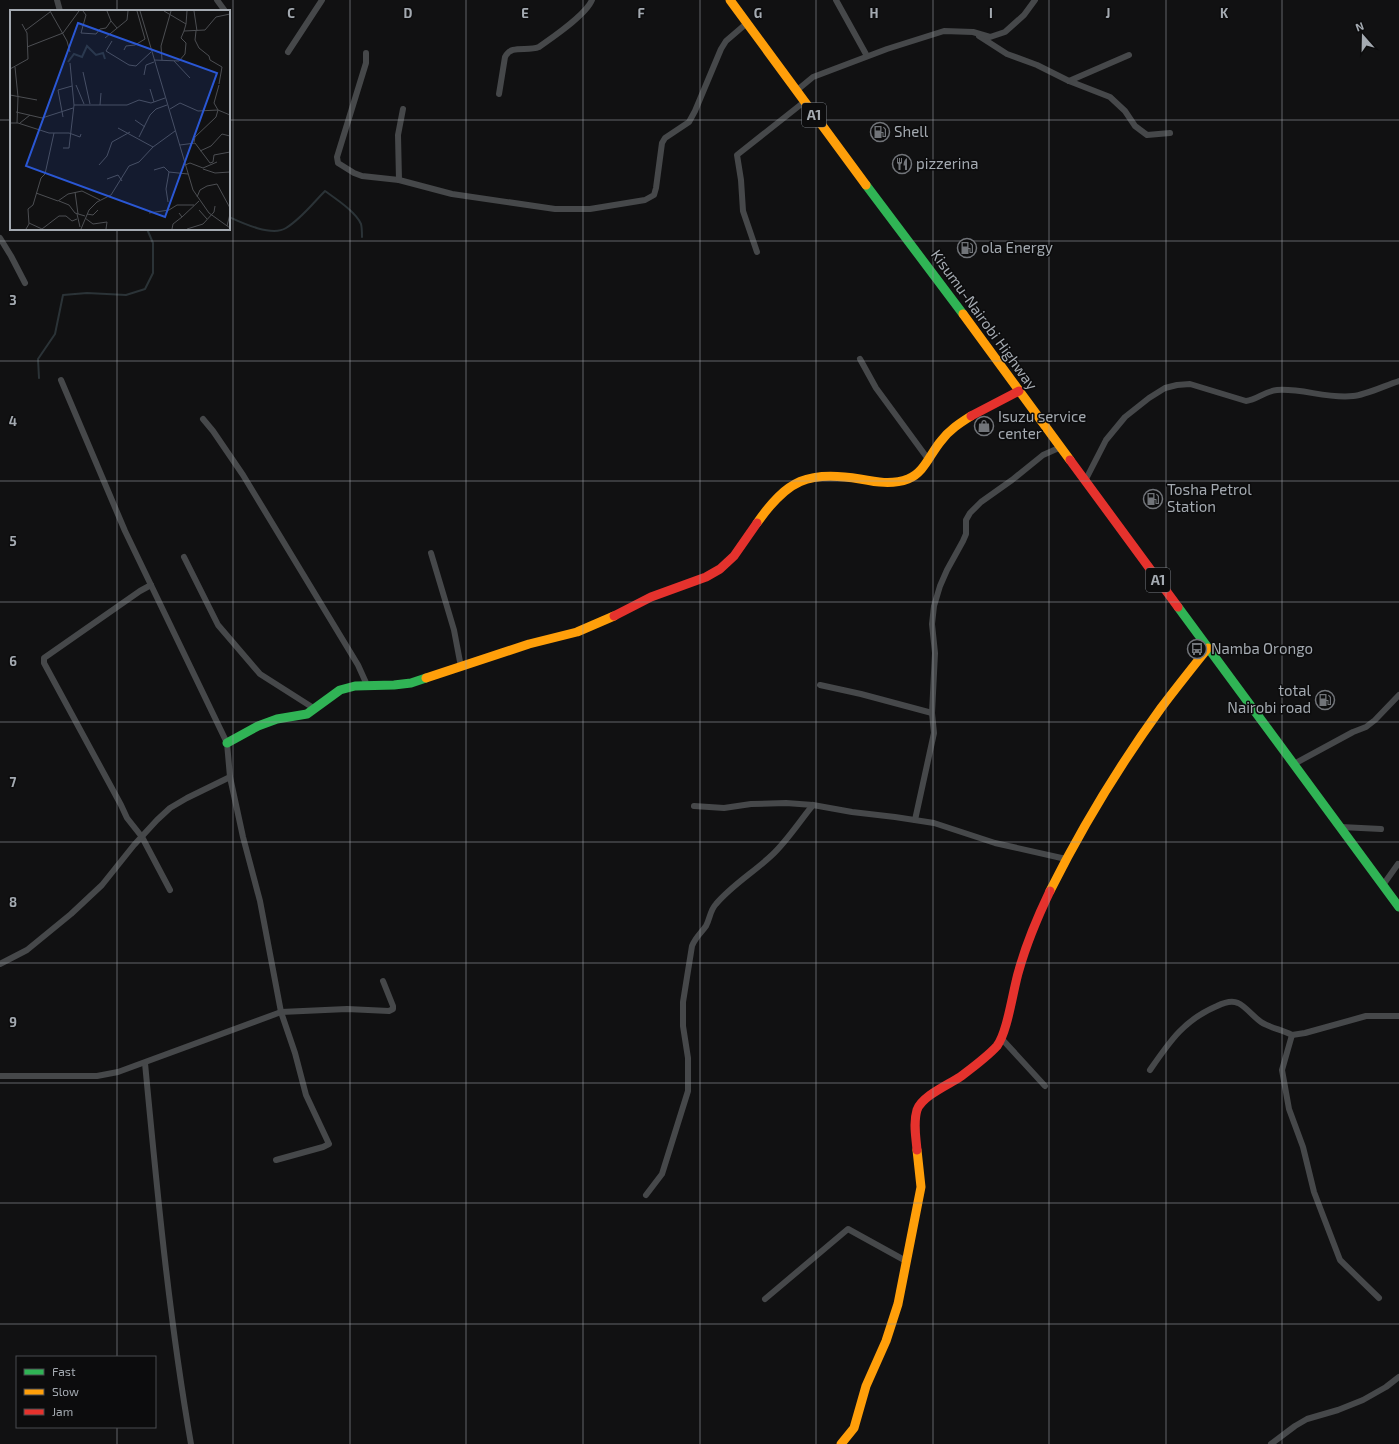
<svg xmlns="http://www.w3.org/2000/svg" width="1399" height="1444" font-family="'Exo 2',sans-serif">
<rect width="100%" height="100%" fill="#111112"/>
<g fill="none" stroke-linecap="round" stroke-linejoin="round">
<g stroke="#2b3337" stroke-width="2">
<path d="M229 217C242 223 272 237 286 228 301 219 313 203 325 191 336 199 356 212 361 224 362 228 362 233 362 237"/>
<path d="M39 378 38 359 55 334 63 295 87 293 126 295 145 289 153 273V243L147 229"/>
</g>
<g stroke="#46484a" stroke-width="6">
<path d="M57 0 60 11"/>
<path d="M217 0 225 11"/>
<path d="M836 0 867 56"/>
<path d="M979 36 1007 54 1037 65 1069 81 1110 97 1125 111 1135 126 1147 135 1170 133"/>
<path d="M288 52 322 0"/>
<path d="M366 53V63L337 157 338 163 354 173 362 176 399 180 452 194 555 209H590L645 200 654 195 656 188 662 143 665 138 689 122 695 111 721 49 726 41 747 23"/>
<path d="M1069 81 1129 55"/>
<path d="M796 91 813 77 887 49 944 31 973 32 990 37 1005 32 1024 15 1035 0"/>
<path d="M499 94 505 57C511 44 527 52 539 47 553 37 586 15 592 0"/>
<path d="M399 180 398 135 403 109"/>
<path d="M0 238 11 256 25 283"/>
<path d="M757 252 743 211 741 180 737 155 804 102"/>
<path d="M860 359 876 388 928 459"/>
<path d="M61 380 125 531 227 743 230 777 243 837 260 901 281 1012 295 1053 306 1095 329 1144 323 1147 276 1160"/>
<path d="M203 419 213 431 243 475 358 665 367 685"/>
<path d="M1085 481 1106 440 1125 417 1149 398 1165 388 1177 385 1190 384 1246 401C1257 400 1265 391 1277 390 1302 388 1327 399 1353 396 1366 395 1386 385 1399 381"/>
<path d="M431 553 454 630 461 667"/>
<path d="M184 557 218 625 260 674 315 709"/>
<path d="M151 585 140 591 44 658V663L121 805 127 818 142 837 170 890"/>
<path d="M820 685 861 694 932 713"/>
<path d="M1294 764 1353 732 1366 727 1375 720 1399 695"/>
<path d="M694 806 724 808 751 804 786 803 813 805 852 812 895 817 934 823 995 843 1066 859"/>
<path d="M915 820 934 733 932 713 935 653 932 624 934 606 940 586 947 570 963 541 966 534V520L970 513 981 502 1012 480 1043 455 1061 447"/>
<path d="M1341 827 1381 829"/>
<path d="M1383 885 1398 864"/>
<path d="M0 964 27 950 71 914 102 885 134 845 157 820 170 808 187 798 230 777"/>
<path d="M1292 1035 1282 1070 1289 1109 1303 1147 1314 1192 1340 1260 1379 1298"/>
<path d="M1001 1038 1045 1086"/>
<path d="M145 1063C157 1190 169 1318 191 1444"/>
<path d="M1150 1070C1170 1041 1184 1020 1217 1006 1223 1003 1232 1000 1238 1003 1244 1005 1255 1018 1261 1022 1270 1028 1283 1030 1292 1035L1305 1033 1366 1016H1399"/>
<path d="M0 1076H97L118 1072 281 1012 347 1009 389 1011 393 1009V1006L383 981"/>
<path d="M646 1195 662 1174 688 1091V1058L683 1026V1002L692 946C695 938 701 933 706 926 710 919 710 910 716 904 732 885 754 872 772 855 787 841 799 822 813 805"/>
<path d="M765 1299 848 1229 906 1261"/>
<path d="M1271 1444 1295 1426 1307 1419 1338 1410 1363 1400 1386 1387 1399 1377"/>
</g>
<g stroke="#30b455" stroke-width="9">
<path d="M866 185 963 314"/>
<path d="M1178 607 1399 907"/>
<path d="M227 743 258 726 277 719 307 714 340 690 355 686 394 685 411 683 426 678"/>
</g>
<g stroke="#ff9f0a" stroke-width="9">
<path d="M730 0 866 185"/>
<path d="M963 314 1070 460"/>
<path d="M757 523C787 480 808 470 860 479 876 482 892 485 908 479 924 473 930 454 941 441 949 430 960 423 971 416"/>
<path d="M426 678 529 644 577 632 614 616"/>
<path d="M1050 891C1082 827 1119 766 1161 708 1176 688 1192 668 1208 648"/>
<path d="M841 1444 854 1428 866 1386 886 1341 898 1304 921 1187 917 1150"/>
</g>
<g stroke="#e5322d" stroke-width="9">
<path d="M971 416 1019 391"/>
<path d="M1070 460 1178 607"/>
<path d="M614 616 651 597 706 577 720 569 734 556 757 523"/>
<path d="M917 1150C916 1137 913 1123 917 1110 922 1096 948 1085 960 1077 972 1068 987 1057 997 1046 1008 1031 1013 989 1019 970 1026 945 1039 914 1050 891"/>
</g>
</g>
<path fill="none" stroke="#a4aab1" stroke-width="1" stroke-opacity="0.55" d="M117 0V11M233 0V1444M350 0V1444M466 0V1444M583 0V1444M700 0V1444M816 0V1444M933 0V1444M1049 0V1444M1166 0V1444M1282 0V1444M0 120H11M229 120H1399M117 229V1357M0 241H1399M0 361H1399M0 481H1399M0 602H1399M0 722H1399M0 842H1399M0 963H1399M0 1083H1399M0 1203H1399M0 1324H1399M117 1427V1444"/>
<defs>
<g id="fuel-ring" transform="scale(1)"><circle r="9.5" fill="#0c0c0d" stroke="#717479" stroke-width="1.5"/><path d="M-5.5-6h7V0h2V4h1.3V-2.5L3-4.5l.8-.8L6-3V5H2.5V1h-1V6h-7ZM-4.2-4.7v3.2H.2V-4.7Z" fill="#717479"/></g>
<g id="restaurant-ring" transform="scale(1)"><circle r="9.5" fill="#0c0c0d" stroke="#717479" stroke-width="1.5"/><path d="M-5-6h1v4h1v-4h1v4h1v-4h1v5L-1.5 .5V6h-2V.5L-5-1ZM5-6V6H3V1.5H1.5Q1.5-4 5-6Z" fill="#717479"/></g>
<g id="shop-ring" transform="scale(1)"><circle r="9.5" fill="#0c0c0d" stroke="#717479" stroke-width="1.5"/><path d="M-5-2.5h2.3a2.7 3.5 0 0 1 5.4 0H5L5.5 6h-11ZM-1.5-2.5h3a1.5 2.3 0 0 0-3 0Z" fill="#717479"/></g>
<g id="bus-ring" transform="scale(1)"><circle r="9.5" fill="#0c0c0d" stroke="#717479" stroke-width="1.5"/><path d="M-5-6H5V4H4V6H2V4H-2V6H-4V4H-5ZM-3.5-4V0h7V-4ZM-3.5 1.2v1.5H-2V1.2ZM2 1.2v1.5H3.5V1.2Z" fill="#717479"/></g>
</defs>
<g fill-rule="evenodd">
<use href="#fuel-ring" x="880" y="132"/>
<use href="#restaurant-ring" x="902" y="164"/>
<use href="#fuel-ring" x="967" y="248"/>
<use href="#shop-ring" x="984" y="426"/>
<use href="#fuel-ring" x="1153" y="499"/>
<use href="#bus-ring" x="1197" y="649"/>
<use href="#fuel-ring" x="1325" y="700"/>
</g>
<g text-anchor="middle" stroke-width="3" stroke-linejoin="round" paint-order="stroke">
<g fill="#0c0c0d" stroke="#767b80" stroke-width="1">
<rect x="802" y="103" width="24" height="24" rx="3"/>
<rect x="1146" y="568" width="24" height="24" rx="3"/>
</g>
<g font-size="14" font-weight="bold" fill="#a4aab1">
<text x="814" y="120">A1</text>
<text x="1158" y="585">A1</text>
</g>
<g font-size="15" fill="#a4aab1" stroke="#0c0c0d" text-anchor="start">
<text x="894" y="137">Shell</text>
<text x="916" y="169">pizzerina</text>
<text x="981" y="253">ola Energy</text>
<text x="998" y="422">Isuzu service<tspan x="998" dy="17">center</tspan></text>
<text x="1167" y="495">Tosha Petrol<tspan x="1167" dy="17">Station</tspan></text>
<text x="1211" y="654">Namba Orongo</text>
<text x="1311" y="696" text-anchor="end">total<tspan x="1311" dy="17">Nairobi road</tspan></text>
</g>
<g font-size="15" fill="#a4aab1" stroke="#0c0c0d">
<text transform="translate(984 320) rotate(54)" y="5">Kisumu-Nairobi Highway</text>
</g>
</g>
<g transform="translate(10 10)">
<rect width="220" height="220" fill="#111112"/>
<path fill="none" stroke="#2b3337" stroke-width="2" d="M58 52 64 44 72 47 77 36 86 45 93 43 95 49"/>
<path fill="none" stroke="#4c4e52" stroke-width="1" d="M40 1 57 31 60 42M73 1 76 5 71 23 86 24 90 19 96 18 101 11M97 1 101 11 107 18M127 1 135 29M130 1 183 180 199 203 220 218M154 1 176 14 174 21M184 1 187 21M176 14 177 1M16 20 40 2M186 21 185 30 189 38 199 46 200 50 212 57 209 74M95 28 117 10 118 1M102 31 96 41 119 55 126 56 141 42M17 37 53 23 69 1M114 40 116 36 125 35 135 29M144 50 169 51 175 44 176 33 171 28 174 21 195 20 206 7 220 4M152 50 151 36 161 1M164 51 180 68M5 57 8 87 7 113M0 59 18 49 17 23 12 14M73 62 80 94M134 65 136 55 144 52M66 75 74 94M140 79 144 92M0 85 27 90M64 95H117L129 90 141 93 155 88M90 95 91 83M160 99 170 93 188 101 208 100 220 105M208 100 204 93 209 75M6 102 32 108 63 98M53 107 48 80 62 76M125 110 135 117M0 113H8L39 123H59L70 127 71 124M10 113 20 105M108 118 143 137M129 127 140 105 146 99 157 95M184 132 185 127 206 107 208 100M170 135 185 133 200 153 203 152 204 145 220 142M53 138H59L64 95 60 53M190 141 201 136 212 124 220 126M89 155 97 146 102 132 120 122M175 155 180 153 193 158 207 152M193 159 205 163 220 162M144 160 154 157 159 162 178 164M97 169 108 165 112 171M65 182 68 204M26 183 48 191 58 184 72 181 90 190M187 187 190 180 197 176 207 174 220 198M49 191 59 195 65 203 75 206M158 192 156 179 159 162M189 200 197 209M139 203 159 200 167 195H184M169 203 172 207 189 191M67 204 70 217M77 204 83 205 88 200M75 208 83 214 97 212 96 219M19 213 32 219M217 216 220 204M16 219 19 214 18 199 23 195 31 168 35 164 44 123M32 219 49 206H56L62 211 67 209M71 219 79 200 87 192 101 185 119 156 129 152 143 137 165 121M162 219 163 214 172 207M177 219 193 214 204 202 205 196"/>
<path fill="#2a57d4" fill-opacity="0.15" stroke="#2a57d4" stroke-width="2" d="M68 13 207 63 155 207 16 156Z"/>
<rect width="220" height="220" fill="none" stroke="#a4aab1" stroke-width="2"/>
</g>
<g font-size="13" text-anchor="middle" font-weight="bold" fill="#a4aab1" stroke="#0c0c0d" stroke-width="3" stroke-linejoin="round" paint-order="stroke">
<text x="291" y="18">C</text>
<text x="408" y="18">D</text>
<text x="525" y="18">E</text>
<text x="641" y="18">F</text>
<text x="758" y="18">G</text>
<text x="874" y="18">H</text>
<text x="991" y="18">I</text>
<text x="1108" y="18">J</text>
<text x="1224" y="18">K</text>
<text x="13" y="305">3</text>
<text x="13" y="426">4</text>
<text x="13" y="546">5</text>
<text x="13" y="666">6</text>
<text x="13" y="787">7</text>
<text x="13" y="907">8</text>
<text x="13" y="1027">9</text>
</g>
<rect x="16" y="1356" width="140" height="72" fill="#0c0c0d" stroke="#494b4f"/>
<rect x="24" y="1369" width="20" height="6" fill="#30b455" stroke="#494b4f"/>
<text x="52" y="1376" font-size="12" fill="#a4aab1">Fast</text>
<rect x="24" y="1389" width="20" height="6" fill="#ff9f0a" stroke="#494b4f"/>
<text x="52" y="1396" font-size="12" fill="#a4aab1">Slow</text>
<rect x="24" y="1409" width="20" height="6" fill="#e5322d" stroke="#494b4f"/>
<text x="52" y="1416" font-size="12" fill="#a4aab1">Jam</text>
<g transform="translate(1363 36) rotate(340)" stroke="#0c0c0d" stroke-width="3" paint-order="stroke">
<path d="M0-3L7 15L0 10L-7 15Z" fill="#a4aab1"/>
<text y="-6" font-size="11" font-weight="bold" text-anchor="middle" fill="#a4aab1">N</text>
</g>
</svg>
